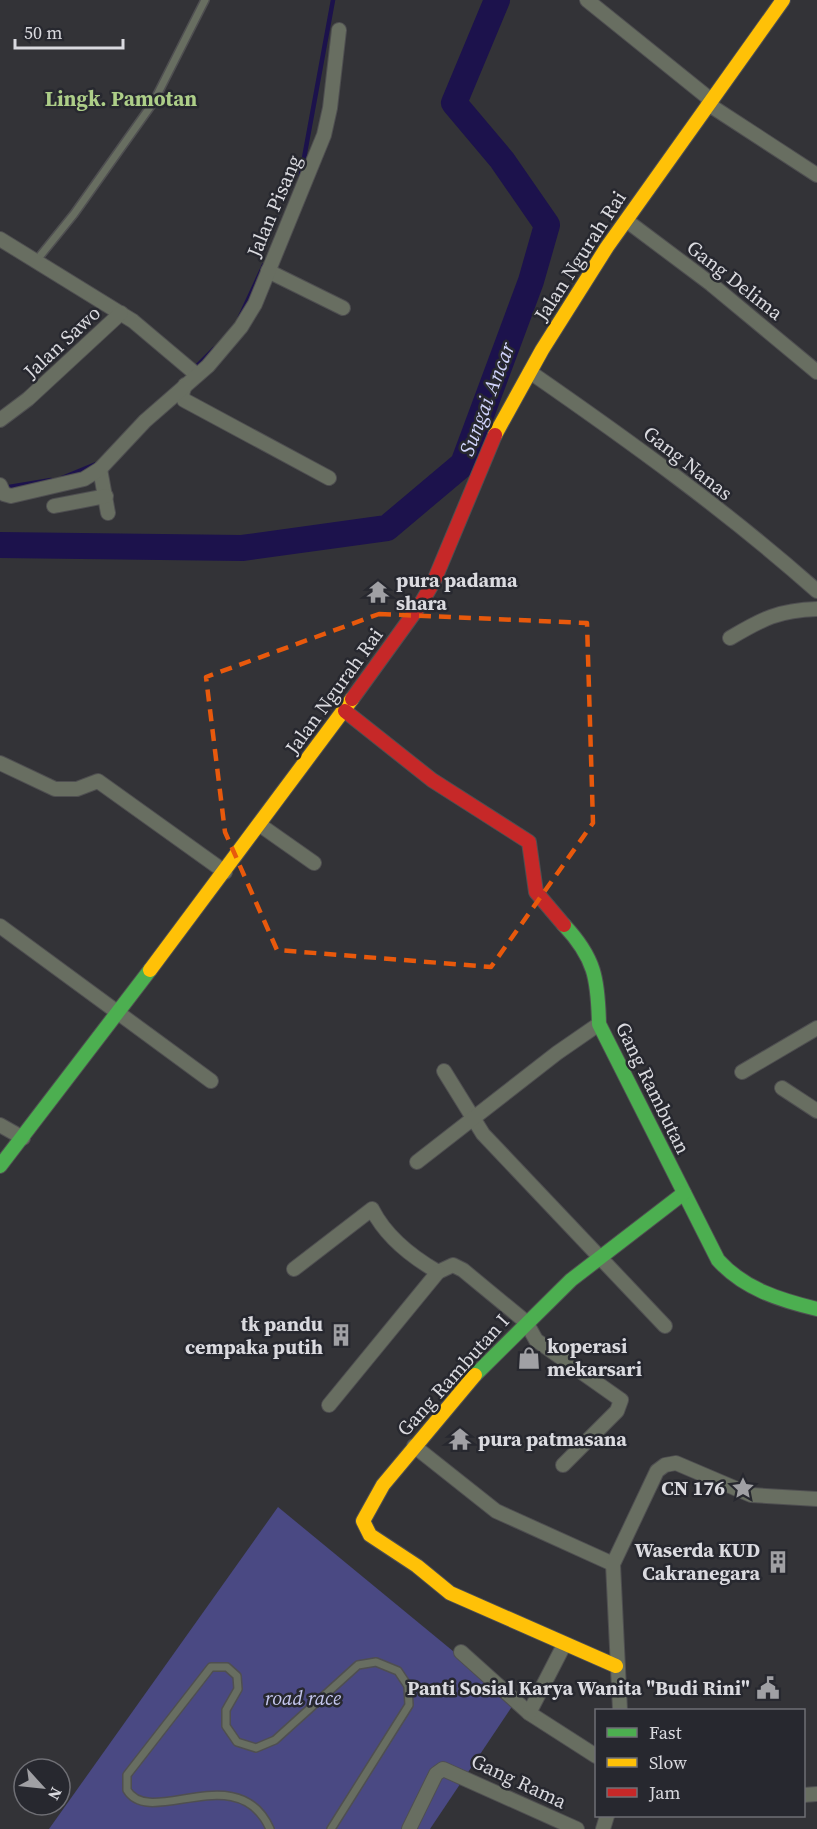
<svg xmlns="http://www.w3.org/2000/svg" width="817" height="1829" font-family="'Source Serif 4',serif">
<rect width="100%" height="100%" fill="#333337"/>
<path fill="#4a4983" d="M278 1507 515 1702 430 1829H49Z"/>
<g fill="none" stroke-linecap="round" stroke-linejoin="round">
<g stroke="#1c124c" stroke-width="4.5">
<path d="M300 180 333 0"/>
<path d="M240 317 264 265"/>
<path d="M194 369 214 349"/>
<path d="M62 478 96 464"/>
<path d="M3 488 51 480"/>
</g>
<path stroke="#1c124c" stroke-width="26" d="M0 545 242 548 387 528 463 464 531 281 547 225 502 160 454 103 497 0"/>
<g stroke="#4f4f51" stroke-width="10">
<g id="lane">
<path d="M36 261 74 214 153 103 205 0"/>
<path d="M270 1829C238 1757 150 1829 127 1790V1775L211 1667H227L237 1676 238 1689 226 1710V1726L237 1742 256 1748 275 1740 358 1665 376 1662 398 1671 408 1686 409 1705 331 1829"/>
</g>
</g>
<g stroke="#4f4f51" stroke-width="16">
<g id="street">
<path d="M587 0 711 100"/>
<path d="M708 104 817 175"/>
<path d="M627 221 711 284 817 372"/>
<path d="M0 239 133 321 197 375"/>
<path d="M268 271 343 308"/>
<path d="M530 372C628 440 727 511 817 591"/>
<path d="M185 385 182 394 184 400 329 478"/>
<path d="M0 420 28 399 121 313"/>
<path d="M100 469 108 513"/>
<path d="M0 485 4 494 11 496 84 479 100 469 145 421 208 366 241 327 255 304 324 135 330 108 339 30"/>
<path d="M54 506 106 496"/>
<path d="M730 638C762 619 779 610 817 609"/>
<path d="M0 763 55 789H77L98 781 225 872"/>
<path d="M260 825 314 863"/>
<path d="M0 926 211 1081"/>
<path d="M444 1071 483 1134 665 1326"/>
<path d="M742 1072 817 1028"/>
<path d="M782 1088 817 1111"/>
<path d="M0 1125 23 1138"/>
<path d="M417 1162 557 1053 599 1024"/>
<path d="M294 1269 372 1209C386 1237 412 1257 438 1272L453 1265 463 1270 526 1322 536 1340 621 1400 617 1411 563 1465"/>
<path d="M329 1405 438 1272"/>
<path d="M414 1446 496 1511 613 1564"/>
<path d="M461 1652 529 1713 596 1756"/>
<path d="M620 1710 613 1564 657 1471 665 1465 676 1463 751 1495 817 1499"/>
<path d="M529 1713 564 1645"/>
<path d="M804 1795 817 1794"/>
<path d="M409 1829 436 1774 443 1769 577 1829"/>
<path d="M603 1829 607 1816"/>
</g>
</g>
<g stroke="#4f4f51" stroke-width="16">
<g id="fast">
<path d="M564 925C595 958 598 979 599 1024L718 1260C744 1289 780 1300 817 1309"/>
<path d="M0 1166 150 970"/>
<path d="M475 1375 571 1280 684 1193"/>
</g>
</g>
<g stroke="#4f4f51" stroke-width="16">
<g id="slow">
<path d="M495 435 542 350 607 247 783 0"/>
<path d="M150 970 352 699"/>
<path d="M475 1375 383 1485 363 1521 370 1535 417 1566 450 1593 616 1666"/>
</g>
</g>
<g stroke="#4f4f51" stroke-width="16">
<g id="jam">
<path d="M352 699 420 605 434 581 495 435"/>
<path d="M345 711 432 780 529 842 536 892 564 925"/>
</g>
</g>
<use href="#lane" stroke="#686e61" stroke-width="7"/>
<use href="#street" stroke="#686e61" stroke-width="14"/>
<use href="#fast" stroke="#4caf50" stroke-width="14"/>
<use href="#slow" stroke="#ffc107" stroke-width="14"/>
<use href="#jam" stroke="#c62828" stroke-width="14"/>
</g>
<path fill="none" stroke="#e8590c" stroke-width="4.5" stroke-dasharray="12 8" stroke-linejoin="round" d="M379 614 587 623 593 823 491 967 277 950 225 832 206 677Z"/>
<defs>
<g id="temple-bare" transform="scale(1.8)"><path d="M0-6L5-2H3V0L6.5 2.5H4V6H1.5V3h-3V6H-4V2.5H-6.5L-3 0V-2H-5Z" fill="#a0a0a4" stroke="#27282f" stroke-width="2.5" paint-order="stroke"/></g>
<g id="building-bare" transform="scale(1.8)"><path d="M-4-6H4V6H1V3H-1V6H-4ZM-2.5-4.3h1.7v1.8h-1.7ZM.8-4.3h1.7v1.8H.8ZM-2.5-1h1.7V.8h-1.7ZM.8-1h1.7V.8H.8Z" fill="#a0a0a4" stroke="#27282f" stroke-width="2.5" paint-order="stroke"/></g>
<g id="shop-bare" transform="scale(1.8)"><path d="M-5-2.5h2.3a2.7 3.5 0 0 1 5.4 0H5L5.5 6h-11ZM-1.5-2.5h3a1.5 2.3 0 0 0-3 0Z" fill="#a0a0a4" stroke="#27282f" stroke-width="2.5" paint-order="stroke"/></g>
<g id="sight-bare" transform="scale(1.8)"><path d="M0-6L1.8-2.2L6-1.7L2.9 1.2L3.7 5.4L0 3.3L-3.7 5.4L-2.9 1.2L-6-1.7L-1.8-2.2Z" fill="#a0a0a4" stroke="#27282f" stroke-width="2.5" paint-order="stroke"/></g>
<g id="civic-bare" transform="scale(1.8)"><path d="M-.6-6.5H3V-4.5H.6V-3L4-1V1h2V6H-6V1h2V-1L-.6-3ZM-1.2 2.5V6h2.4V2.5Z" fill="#a0a0a4" stroke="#27282f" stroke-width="2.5" paint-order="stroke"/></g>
</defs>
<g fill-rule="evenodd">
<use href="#temple-bare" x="378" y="592"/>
<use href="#building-bare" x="341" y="1335"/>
<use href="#shop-bare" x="529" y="1358"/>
<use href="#temple-bare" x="460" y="1439"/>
<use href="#sight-bare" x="743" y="1488"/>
<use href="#building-bare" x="778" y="1562"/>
<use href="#civic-bare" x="768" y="1688"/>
</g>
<g text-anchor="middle" stroke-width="5" stroke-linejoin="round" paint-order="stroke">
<g font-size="20" fill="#dadadf" stroke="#27282f">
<text transform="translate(274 206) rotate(-67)" y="7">Jalan Pisang</text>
<text transform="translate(580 256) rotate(-57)" y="7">Jalan Ngurah Rai</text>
<text transform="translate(735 280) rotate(38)" y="7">Gang Delima</text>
<text transform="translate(62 342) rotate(-43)" y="7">Jalan Sawo</text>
<text transform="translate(688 463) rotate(38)" y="7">Gang Nanas</text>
<text transform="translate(334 691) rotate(-54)" y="7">Jalan Ngurah Rai</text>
<text transform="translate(653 1088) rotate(64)" y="7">Gang Rambutan</text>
<text transform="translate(453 1375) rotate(-48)" y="7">Gang Rambutan I</text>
<text transform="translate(519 1781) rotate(25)" y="7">Gang Rama</text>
</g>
<g font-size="20" font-weight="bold" fill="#dadadf" stroke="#27282f" text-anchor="end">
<text x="396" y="587" text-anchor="start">pura padama<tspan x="396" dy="23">shara</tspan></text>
<text x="323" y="1331">tk pandu<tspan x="323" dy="23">cempaka putih</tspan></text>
<text x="547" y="1353" text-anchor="start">koperasi<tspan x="547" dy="23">mekarsari</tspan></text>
<text x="478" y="1446" text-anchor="start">pura patmasana</text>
<text x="725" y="1495">CN 176</text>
<text x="760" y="1557">Waserda KUD<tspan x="760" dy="23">Cakranegara</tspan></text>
<text x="750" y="1695">Panti Sosial Karya Wanita "Budi Rini"</text>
</g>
<g font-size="20" font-style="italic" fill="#c5c7ef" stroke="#27282f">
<text x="303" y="1705">road race</text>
</g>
<g font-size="21" font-weight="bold" fill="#adce88" stroke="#27282f">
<text x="121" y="106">Lingk. Pamotan</text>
</g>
<g font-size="21" font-style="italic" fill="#cfd2fa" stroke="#27282f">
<text transform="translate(487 399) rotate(-69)" y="7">Sungai Ancar</text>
</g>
</g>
<rect x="595" y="1709" width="210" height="108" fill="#27282f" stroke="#6f6f75" stroke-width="1.5"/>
<rect x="607" y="1728" width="30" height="9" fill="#4caf50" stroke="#6f6f75" stroke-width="1.5"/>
<text x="649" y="1739" font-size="18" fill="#dadadf">Fast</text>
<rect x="607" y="1758" width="30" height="9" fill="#ffc107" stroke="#6f6f75" stroke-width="1.5"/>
<text x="649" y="1769" font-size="18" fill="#dadadf">Slow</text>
<rect x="607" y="1788" width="30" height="9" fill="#c62828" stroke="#6f6f75" stroke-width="1.5"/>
<text x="649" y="1799" font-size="18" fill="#dadadf">Jam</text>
<g transform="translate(42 1787) rotate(117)"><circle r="28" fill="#27282f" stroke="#6f6f75" stroke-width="1.5"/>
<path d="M0-4.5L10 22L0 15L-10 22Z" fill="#a0a0a4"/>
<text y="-9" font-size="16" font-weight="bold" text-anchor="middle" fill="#dadadf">N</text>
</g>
<path d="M15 39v9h108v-9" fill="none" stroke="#dadadf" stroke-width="3"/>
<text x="24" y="39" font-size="18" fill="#dadadf" stroke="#27282f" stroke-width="4.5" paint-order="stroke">50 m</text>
</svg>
